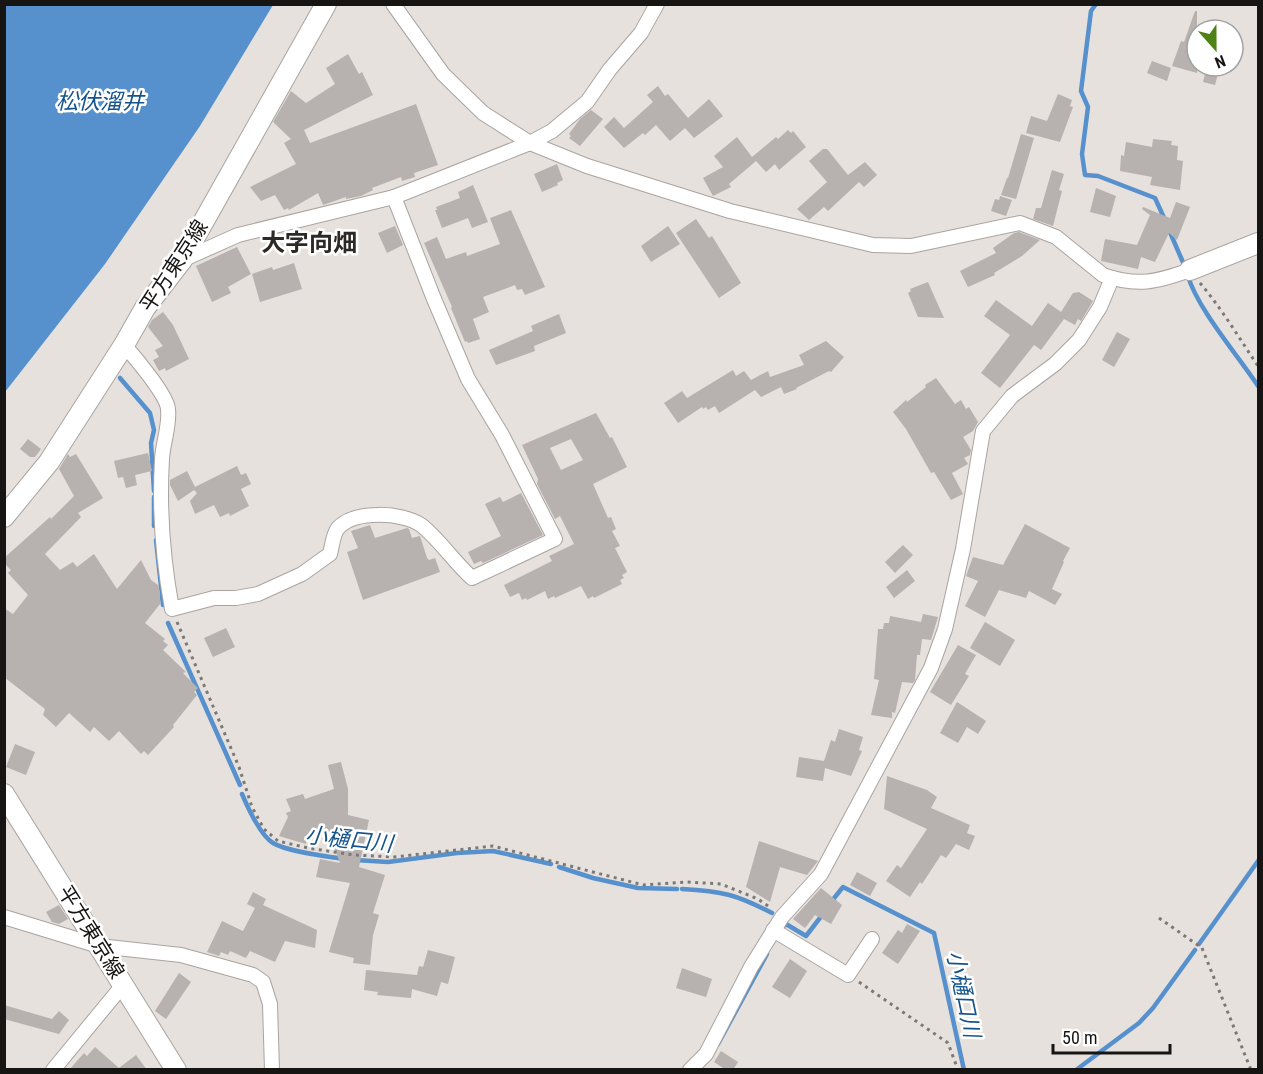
<svg xmlns="http://www.w3.org/2000/svg" width="1263" height="1074" font-family="'Roboto Condensed','Noto Sans JP',sans-serif">
<rect width="100%" height="100%" fill="#e6e1dd"/>
<path fill="#5691cd" d="M5 4 273 5 200 126 105 264 5 392Z"/>
<g fill="none" stroke-linecap="round" stroke-linejoin="round">
<g stroke="#5691cd" stroke-width="4.5">
<path d="M1096 4 1091 11 1081 91 1088 107 1082 154 1085 175 1098 176 1155 198 1165 220"/>
<path d="M1169 230 1185 267"/>
<path d="M1188 276C1197 308 1239 357 1258 386"/>
<path d="M120 378 150 413 154 430 151 443 154 491"/>
<path d="M154 497V526"/>
<path d="M156 540 163 605"/>
<path d="M168 623 240 785"/>
<path d="M242 794C248 808 260 835 273 843 288 852 326 856 344 859"/>
<path d="M355 860 388 862 457 853 493 851 551 864"/>
<path d="M559 867 593 878 638 888 677 889"/>
<path d="M682 889C723 891 737 895 772 913"/>
<path d="M831 902 843 887 934 933 964 1070"/>
<path d="M784 926 786 924 806 936 823 914"/>
<path d="M1199 944 1258 861"/>
<path d="M718 1044 767 954"/>
<path d="M1076 1070 1139 1023 1153 1008 1195 950"/>
</g>
</g>
<g fill="#b7b1af" fill-rule="evenodd">
<path d="M1195 11H1197V73L1172 66 1181 41 1184 42Z"/>
<path d="M348 54 359 74 362 72 373 95 304 130 310 143 416 104 438 165 414 173 415 177 402 181 401 177 372 188 373 190 361 196 346 199V197L323 205 318 193 289 210 288 208 284 210 275 195 261 201 250 187 296 164 284 143 291 139 273 122 291 91 306 103 335 84 326 68Z"/>
<path d="M1152 61 1171 68 1167 81 1147 73Z"/>
<path d="M1207 66H1220L1215 85 1203 82Z"/>
<path d="M658 86 665 96 668 94 688 118 709 99 723 116 694 138 685 128 670 141 656 125 645 135 643 133 624 148 604 127 614 117 624 128 653 102 647 95Z"/>
<path d="M1058 94 1072 100 1070 106 1073 107 1060 142 1026 133 1031 116 1047 121Z"/>
<path d="M591 110 603 119 580 146 569 138 571 136 569 134 580 119Z"/>
<path d="M788 130 791 133 793 131 806 147 779 170 775 164 766 172 756 161 729 184 731 187 713 196 703 178 723 167 714 156 737 137 752 157 776 137 778 139Z"/>
<path d="M1021 134 1034 138 1016 199 1001 195 1007 178H1008Z"/>
<path d="M1153 139 1172 141 1171 145 1178 146 1177 160 1183 161 1180 190 1150 185 1152 177 1120 171 1121 155 1124 156 1126 142 1152 147Z"/>
<path d="M823 149H827L848 175 865 162 877 175 864 187 859 182 828 211 824 207 809 220 797 209 827 182 809 161Z"/>
<path d="M557 164 563 180 557 183 558 185 542 192 534 174Z"/>
<path d="M1052 170 1064 174 1059 190 1062 191 1053 226 1033 219 1036 208H1041Z"/>
<path d="M473 185 488 222 472 228 468 218 442 228 435 210H437L436 207 460 198 458 192Z"/>
<path d="M1096 188 1116 196 1110 217 1090 212Z"/>
<path d="M1000 196 1012 200 1006 216 991 211 995 199 999 200Z"/>
<path d="M1176 202 1190 207 1177 240 1169 233 1155 262 1141 257 1138 269 1101 261 1105 239 1137 245 1150 215 1142 209 1143 207 1170 218Z"/>
<path d="M511 210 545 287 525 295 522 289 517 290 515 285 483 297 489 312 473 319 480 339 468 343 467 341 465 342 451 308 452 307 424 243 437 237 446 259 466 252 467 256 500 244 490 218Z"/>
<path d="M696 219 709 238 712 236 741 283 719 298 676 233Z"/>
<path d="M395 226 403 245 387 253 378 233Z"/>
<path d="M668 226 680 244 651 262 641 246Z"/>
<path d="M1019 232 1040 240 1022 256 994 273 995 275 968 287 960 271 996 253 993 248 1014 233Z"/>
<path d="M237 247 251 274 228 287 231 293 212 302 196 266Z"/>
<path d="M294 263 302 289 260 302 252 274 272 267 273 270Z"/>
<path d="M928 282 935 298 944 318 918 317 908 293 911 291 910 289Z"/>
<path d="M1079 292 1093 301 1081 321 1078 319 1075 325 1064 319 1041 350 1034 345 1000 388 981 373 1010 335 984 316 996 300 1032 326 1048 303 1061 312 1073 293Z"/>
<path d="M163 312 173 325 189 359 166 371 165 368 159 371 153 360 159 357 155 350 163 346 148 327 152 320Z"/>
<path d="M559 314 566 333 534 346 535 351 496 365 489 350 533 331 531 326Z"/>
<path d="M1117 332 1130 339 1114 367 1102 360Z"/>
<path d="M826 341 844 357 831 372 829 371 796 388 797 389 784 394 781 387 761 397 755 390 719 413 715 406 708 410 706 407 703 409 702 407 678 423 664 403 682 391 687 398 733 370 736 376 744 371 751 380 768 371 770 377 804 365 799 355Z"/>
<path d="M936 378 955 404 961 400 966 409 969 407 978 422 973 431 963 437 971 450 970 455 964 458 968 464 952 473 963 494 951 500 934 472 931 473 906 429 893 412 906 400 907 402 926 387 925 385Z"/>
<path d="M596 413 610 438 612 437 627 467 593 484 608 518 611 517 616 529 612 531 620 546 615 548 627 572 622 575 624 578 620 580 622 584 594 598 593 596 588 599 581 586 555 598 554 596 548 599 545 591 527 600 526 598 522 600 519 593 510 597 504 585 552 561 549 556 574 544 560 516 555 519 537 484 538 479 522 445ZM571 439 583 460 561 470 550 448Z"/>
<path d="M28 439 41 449 35 457H30L20 449Z"/>
<path d="M148 453 152 471 135 475 137 485 126 488 123 477 118 478 114 461Z"/>
<path d="M68 454 70 457 76 454 103 498 78 513 81 517 45 554 60 570 73 562 77 567 94 554 117 589 141 560 151 580 158 585 160 592V604L145 623 165 639 163 641 168 645 163 650 186 672 183 673 198 688 194 692 197 695 173 725 174 727 148 755 144 751 141 754 119 731 109 741 94 727 90 732 69 713 56 727 43 715 45 709 4 677V608L13 614 28 595 8 573 11 570 4 563V558L50 517 51 519 74 496 59 469Z"/>
<path d="M237 466 241 475 246 473 251 484 241 489 249 506 230 516 229 513 220 517 214 505 195 514 190 501 197 493 194 490 178 501 170 485V480L187 471 195 487Z"/>
<path d="M521 493 543 535 483 563 481 561 474 564 468 552 501 536 485 504 500 497 503 502Z"/>
<path d="M1025 524 1070 548 1063 561 1064 562 1052 589 1062 594 1055 605 1029 591 1026 598 999 590 985 617 965 606 978 581 966 576 973 557 1003 565Z"/>
<path d="M370 525 375 538 407 528 409 529 412 538 420 536 427 558 429 560 435 558 440 572 363 600 347 552 358 548 351 531Z"/>
<path d="M903 545 913 555 895 573 885 562Z"/>
<path d="M907 570 915 581 894 598 886 587Z"/>
<path d="M923 614 938 617 931 640 922 639 920 655H917L915 680 913 683 902 682 895 713 892 712V718L871 715 879 680 874 679 878 629H883L884 623H889L890 616 921 622Z"/>
<path d="M985 622 1015 640 1000 666 970 648Z"/>
<path d="M226 628 235 647 213 657 204 638Z"/>
<path d="M958 645 976 655 965 674 969 676 951 705 930 692Z"/>
<path d="M957 702 986 721 978 734 967 727 958 743 940 733Z"/>
<path d="M839 729 863 737 859 750 862 751 851 776 825 768 823 781 796 777 799 757 824 761 831 740 835 742Z"/>
<path d="M15 744 35 752 26 775 6 767Z"/>
<path d="M341 762 348 789V815L369 820 359 867 385 875 373 913 379 915 373 935 370 965 353 963 354 958 329 952 350 883 316 877 320 859 340 863 327 828 307 837 306 844 279 836 288 817 286 813 291 811 286 799 303 794 305 799 334 789 328 765Z"/>
<path d="M887 776 927 790 937 797 931 808 970 825 967 833 975 836 969 850 956 844 946 858 941 855 922 884 920 882 910 897 886 881 897 865 901 868 927 829 884 809Z"/>
<path d="M759 841 818 861 807 875 780 867 770 902 746 887Z"/>
<path d="M857 872 877 883 870 896 850 885Z"/>
<path d="M821 888 842 905 831 924 815 915 805 928 793 919Z"/>
<path d="M253 892 266 899 263 905 317 930 315 948 285 941 275 962 250 951 246 958 230 951 228 955 221 952 219 956 207 952 222 921 243 931 255 908 247 904Z"/>
<path d="M59 905 68 919 59 924 52 922 46 912Z"/>
<path d="M907 924 920 931 898 964 882 953 898 930 902 933Z"/>
<path d="M428 950 455 957 448 984 441 982 437 996 412 989 411 998 377 995 378 992 364 990 366 970 417 975 419 966 423 967Z"/>
<path d="M790 959 807 971 790 998 772 987Z"/>
<path d="M682 968 712 979 706 997 676 988Z"/>
<path d="M179 973 191 982 166 1019 155 1011Z"/>
<path d="M4 1005 52 1019 59 1011 69 1020 59 1034 4 1019Z"/>
<path d="M95 1047 119 1068 136 1055 147 1070H69L84 1053 87 1056Z"/>
<path d="M721 1051 738 1062 733 1070H726L714 1062Z"/>
</g>
<g fill="none" stroke-linecap="round" stroke-linejoin="round">
<g stroke="#a9a4a1" stroke-width="16">
<g id="street">
<path d="M393 4 443 74 483 113 530 143 587 166 730 211 873 245 911 246 1020 223 1056 237 1103 275C1137 287 1157 282 1190 270"/>
<path d="M182 260 238 235 394 197 530 143 552 131 587 102 610 69 641 33 657 4"/>
<path d="M124 345C134 356 167 395 168 409 170 425 163 442 162 459 159 509 163 560 172 609L214 598H236L258 594 302 574 330 554C332 547 333 534 338 528 355 510 402 512 421 525 440 540 454 562 472 578L555 539 502 435 468 379 434 299 394 197"/>
<path d="M4 917 99 946 181 955 253 975 263 982 270 1004 272 1070"/>
<path d="M773 930 848 975 872 939"/>
<path d="M53 1070 123 985"/>
<path d="M690 1070 706 1054 751 967 782 917 821 874 931 668 945 629 963 549 983 431 1012 396 1055 364 1079 340 1100 307 1112 278"/>
</g>
</g>
<g stroke="#a9a4a1" stroke-width="22">
<g id="secondary">
<path d="M1190 270 1258 243"/>
<path d="M4 517 49 462 124 345 145 308 182 260 326 4"/>
<path d="M4 794 176 1070"/>
</g>
</g>
<g stroke="#7b7875" stroke-width="3" stroke-dasharray="3 4.5" stroke-linecap="butt">
<path d="M1200 283C1222 309 1239 338 1258 366"/>
<path d="M177 622 239 767 252 807 264 829 278 841 308 848 354 855 394 857 493 846 643 885 687 882 721 884 758 899 771 908"/>
<path d="M1159 918 1202 948 1251 1070"/>
<path d="M859 982 948 1043 958 1070"/>
</g>
<use href="#street" stroke="#fff" stroke-width="14"/>
<use href="#secondary" stroke="#fff" stroke-width="20"/>
</g>
<g text-anchor="middle" stroke-width="5" stroke-linejoin="round" paint-order="stroke">
<g font-size="21" fill="#171514" stroke="#fff">
<text transform="translate(174 266) rotate(-57)" y="7">平方東京線</text>
<text transform="translate(91 932) rotate(58)" y="7">平方東京線</text>
</g>
<g font-size="22" font-style="italic" fill="#14538c" stroke="#fff">
<text x="100" y="109">松伏溜井</text>
<text transform="translate(349 839) rotate(6)" y="8">小樋口川</text>
<text transform="translate(964 994) rotate(78)" y="8">小樋口川</text>
</g>
<g font-size="24" font-weight="bold" fill="#2d2927" stroke="#fff">
<text x="309" y="251">大字向畑</text>
</g>
</g>
<rect width="1263" height="1074" fill="none" stroke="#171514" stroke-width="12"/>
<g transform="translate(1215 48) rotate(159)"><circle r="28" fill="#ffffff" stroke="#a2a1a1" stroke-width="1.5"/>
<path d="M0-4.5L10 22L0 15L-10 22Z" fill="#4f8215"/>
<text y="-9" font-size="16" font-weight="bold" text-anchor="middle" fill="#171514">N</text>
</g>
<path d="M1053 1044v9h117v-9" fill="none" stroke="#171514" stroke-width="3"/>
<text x="1062" y="1044" font-size="18" fill="#171514" stroke="#ffffff" stroke-width="4.5" paint-order="stroke">50 m</text>
</svg>
